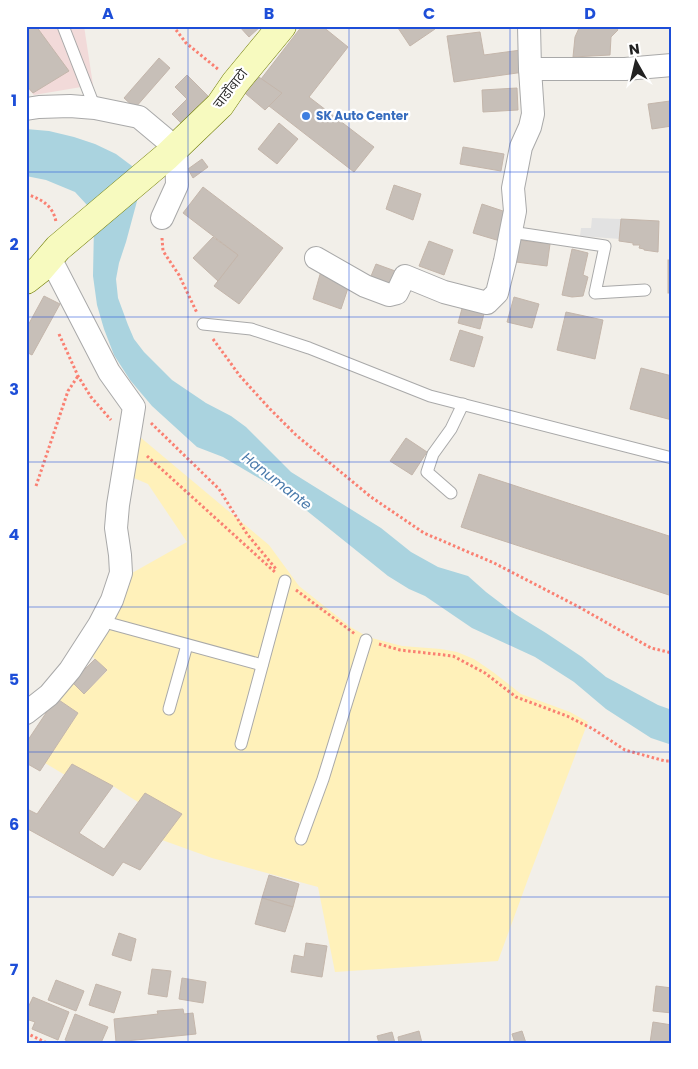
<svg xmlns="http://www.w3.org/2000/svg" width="698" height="1069" font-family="Poppins,'Noto Sans Devanagari',sans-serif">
<rect width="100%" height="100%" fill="#f2efe9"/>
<path fill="#f2dad9" d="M26 26H84L93 85 34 95 26 87Z"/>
<path fill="#fff1ba" d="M140 437 269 545 299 586 352 628 368 637 402 646 441 649 457 652 474 659 493 672 521 694 570 712 588 722 528 879 498 961 335 972 318 887 212 858 162 840 138 802 113 786 65 775 45 763 78 713 56 698 72 682 84 694 107 671 91 655 116 618 132 573 187 542 148 484 134 478 135 446Z"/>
<path fill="#e2e2e2" d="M592 218 621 219 620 239 580 236 581 228H591Z"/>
<path fill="#aad3df" d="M26 129 49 131 74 137 95 144 116 154 132 166 138 174 140 190 126 242 119 263 116 279 118 298 128 325 134 339 144 352 172 380 206 403 231 416 246 427 291 472 381 528 411 552 438 567 468 576 486 592 515 614 546 633 582 657 606 677 658 705 672 710V745L651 738 606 709 574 682 535 657 472 628 425 596 409 589 388 576 286 494 223 457 197 447 152 406 130 380 114 355 104 329 97 305 93 276 94 225 87 205 75 192 46 180 26 176Z"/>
<g fill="#c7bfb8" stroke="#c4b6ab">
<path d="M26 26H36L69 71 33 93 26 85Z"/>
<path d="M239 26H261L249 37Z"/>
<path d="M302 26H322L348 47 309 97 374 147 354 172 251 92Z"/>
<path d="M401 26H433L435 29 410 46 398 28Z"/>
<path d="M580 26H615L618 30 611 37 610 55 573 57 575 37Z"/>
<path d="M480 32 484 55 521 50 524 72 454 82 447 36Z"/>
<path d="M159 58 170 68 135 108 124 98Z"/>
<path d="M253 73 282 93 265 110 240 89Z"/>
<path d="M187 75 210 98 183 125 172 114 187 99 175 87Z"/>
<path d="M517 88 518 110 483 112 482 90Z"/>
<path d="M670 101 672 126 652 129 648 104Z"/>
<path d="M279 123 298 139 277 164 258 149Z"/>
<path d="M463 147 504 154 501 171 460 164Z"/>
<path d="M202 159 208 167 193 178 188 169Z"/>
<path d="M394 185 421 194 413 220 386 209Z"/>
<path d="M203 187 283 248 239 304 214 286 238 255 183 213Z"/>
<path d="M482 204 509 213 500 241 473 233Z"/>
<path d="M621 219 659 221 658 252 644 250V249L639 248 640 245H633V243L619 241Z"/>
<path d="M213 237 238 255 218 281 193 258Z"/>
<path d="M519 240 550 244 547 266 516 262Z"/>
<path d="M429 241 453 250 444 275 419 266Z"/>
<path d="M572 249 588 253 583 275 588 277 583 296 572 297 562 295Z"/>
<rect x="668" y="260" width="4" height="33"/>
<path d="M376 264 398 272 391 289 369 281Z"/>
<path d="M321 271 349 285 341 309 313 299Z"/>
<path d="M44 296 60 304 32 355 26 352V329Z"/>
<path d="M514 297 539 304 532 328 507 322Z"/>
<path d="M463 305 485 310 480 329 458 323Z"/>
<path d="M566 312 603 320 595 359 557 350Z"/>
<path d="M460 330 483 337 474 367 450 360Z"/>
<path d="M641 368 672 376V420L630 409Z"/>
<path d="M406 438 427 452 412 475 390 461Z"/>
<path d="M479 474 672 537V596L461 527Z"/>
<path d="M95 659 107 670 84 694 72 682Z"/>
<path d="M56 698 78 713 40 771 26 763V743Z"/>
<path d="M72 764 113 786 79 833 104 849 145 793 182 814 140 870 123 862 113 876 26 828V814L29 810 37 814Z"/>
<path d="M269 875 299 884 293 907 262 898Z"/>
<path d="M262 898 293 907 285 932 255 924Z"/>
<path d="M119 933 136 939 131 961 112 955Z"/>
<path d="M306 943 327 946 322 977 291 972 294 955 304 957Z"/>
<path d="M152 969 171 971 167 997 148 994Z"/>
<path d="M182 978 206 982 203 1003 179 999Z"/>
<path d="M56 980 84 991 76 1011 48 1000Z"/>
<path d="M96 984 121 992 114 1013 89 1005Z"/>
<path d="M656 986 672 988V1013L653 1011Z"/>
<path d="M33 997 69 1012 58 1040 32 1029 35 1022 26 1019V1012Z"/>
<path d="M183 1009 184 1014 193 1013 196 1034 116 1042 114 1019 158 1014 157 1011Z"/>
<path d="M75 1014 108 1027 101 1043 92 1042V1043H73L65 1040Z"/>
<path d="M653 1022 672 1025V1043H650Z"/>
<path d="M419 1031 422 1043H399L398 1037Z"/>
<path d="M522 1031 526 1043H515L512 1034Z"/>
<path d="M392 1032 395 1043H379L377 1036Z"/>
</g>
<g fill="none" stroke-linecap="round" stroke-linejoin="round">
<g stroke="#a9a9a9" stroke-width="13">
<g id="lane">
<path d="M63 26 95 108"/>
<path d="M511 232 605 246 595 293 645 290"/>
<path d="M203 324 251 329 309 348 430 396 672 458"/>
<path d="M451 493 427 472 433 454 451 429 463 404"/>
<path d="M101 621 262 665"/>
<path d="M169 709 187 645"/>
<path d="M241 744 285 581"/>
<path d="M301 839 323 779 366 640"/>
</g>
</g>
<g stroke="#a9a9a9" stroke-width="24">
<g id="street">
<path d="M530 69H625L672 65"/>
<path d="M26 109 39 107 70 106 95 108 139 117 176 148 177 185 162 218"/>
<path d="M316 258 365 286 389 295 397 293 405 276 444 292 487 303 497 293 505 261 515 211 513 188 521 147 530 127 533 114 530 69 529 26"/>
<path d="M26 713 49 695 70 670 99 625 112 600 121 573 120 555 116 528 118 505 134 407 109 372 50 258"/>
</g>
</g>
<g stroke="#707d05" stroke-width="29">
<path id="secondary" d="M26 280 40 269 58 248 167 156 220 105 235 83 282 26"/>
</g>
<g stroke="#fa8072" stroke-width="3" stroke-dasharray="2.5 2.5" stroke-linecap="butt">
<path d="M173 26 186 43 219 70"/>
<path d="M26 194C41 199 53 205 56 222"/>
<path d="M162 238 163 251 179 275 197 313"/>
<path d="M59 334 78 376 91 397 111 420"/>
<path d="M213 339 240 376 269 408 296 435 371 497 424 533 494 563 579 607 651 648 672 653"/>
<path d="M151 423 219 489 247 534 276 569"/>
<path d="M147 456 276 573"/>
<path d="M36 486 68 391 78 376"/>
<path d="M296 590 355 634"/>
<path d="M379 644 400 650 453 656 485 673 516 697 567 716 593 729 625 750 665 761H672"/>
<path d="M26 1033 47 1043"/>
</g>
<use href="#lane" stroke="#fff" stroke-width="11"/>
<use href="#street" stroke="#fff" stroke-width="22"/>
<use href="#secondary" stroke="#f7fabf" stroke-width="28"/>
</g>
<path fill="none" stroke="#1d4ed8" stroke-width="1" stroke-opacity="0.55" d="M188 26V1043M349 26V1043M510 26V1043M26 172H672M26 317H672M26 462H672M26 607H672M26 752H672M26 897H672"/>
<circle fill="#3f7fe0" stroke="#fff" stroke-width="2" cx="306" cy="116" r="5"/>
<g text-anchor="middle" stroke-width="4.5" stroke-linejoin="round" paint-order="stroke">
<g font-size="12" fill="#222" stroke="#fff">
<text transform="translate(231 89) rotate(-52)" y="4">चार्डोबाटो</text>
</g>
<g font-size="12" font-weight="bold" fill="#366cbe" stroke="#fff" text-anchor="start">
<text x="316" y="120">SK Auto Center</text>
</g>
<g font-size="14" font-style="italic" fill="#4a7aab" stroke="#fff">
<text transform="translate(277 481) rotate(38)" y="5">Hanumante</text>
</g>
</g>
<rect width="698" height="1069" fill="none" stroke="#ffffff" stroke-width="55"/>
<g transform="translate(636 62) rotate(352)" stroke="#ffffff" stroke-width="4" paint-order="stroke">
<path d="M0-4L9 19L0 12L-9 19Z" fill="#222222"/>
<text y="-8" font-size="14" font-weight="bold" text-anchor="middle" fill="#222222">N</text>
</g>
<rect x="28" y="28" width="642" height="1014" fill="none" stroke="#1d4ed8" stroke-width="2"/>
<g font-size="16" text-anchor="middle" font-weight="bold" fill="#1d4ed8">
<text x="108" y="19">A</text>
<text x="269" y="19">B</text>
<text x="429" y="19">C</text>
<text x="590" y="19">D</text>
<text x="14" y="106">1</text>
<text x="14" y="250">2</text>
<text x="14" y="395">3</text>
<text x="14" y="540">4</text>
<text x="14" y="685">5</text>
<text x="14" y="830">6</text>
<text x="14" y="975">7</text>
</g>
</svg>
